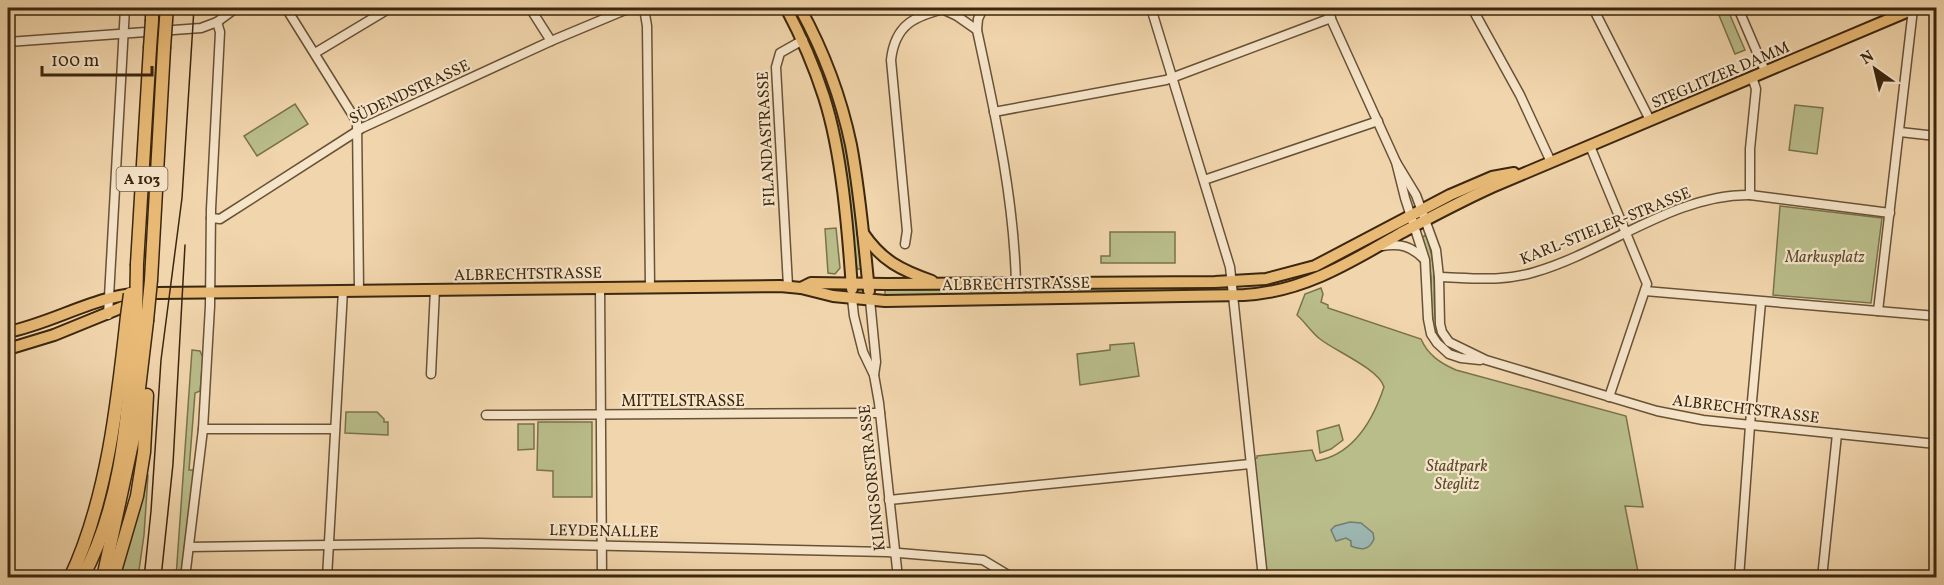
<svg xmlns="http://www.w3.org/2000/svg" width="1944" height="585" font-family="Vollkorn,serif">
<rect width="100%" height="100%" fill="#f1d5ac"/>
<filter id="stains"><feTurbulence type="fractalNoise" baseFrequency=".00333" numOctaves="4"/><feColorMatrix values="0 0 0 0 .2 0 0 0 0 .09 0 0 0 0 .02 0 0 0 .5 -.17"/></filter>
<radialGradient id="worn" r=".72"><stop offset=".6" stop-color="#630" stop-opacity="0"/><stop offset="1" stop-color="#630" stop-opacity=".3"/></radialGradient>
<g fill="#b9bd8a" stroke="#7a724c" stroke-width="1.5">
<path d="M1716 8H1727L1745 50 1735 54Z"/>
<path d="M807 32C824 69 837 106 846 145 854 186 857 228 861 269H857L849 211 803 33Z"/>
<path d="M295 104 308 124 257 156 244 136Z"/>
<path d="M1795 105 1823 108 1817 154 1789 150Z"/>
<path d="M1780 206 1882 218 1871 303 1773 295Z"/>
<path d="M836 228 840 268 835 274 828 273 825 229Z"/>
<path d="M1110 232H1175V263H1101V256H1110Z"/>
<path d="M1426 235C1430 247 1433 259 1434 272 1436 302 1427 338 1460 352V354C1426 342 1432 307 1431 278 1430 263 1427 250 1422 237Z"/>
<path d="M1215 287 1216 291H1098L1025 293 1027 289Z"/>
<path d="M1321 288 1323 294 1321 302 1328 305V308L1421 339C1428 355 1440 363 1456 370L1626 416 1643 507 1625 506 1639 577H1267L1254 459 1257 458V456L1312 450 1316 461C1353 455 1373 420 1384 387 1379 369 1335 351 1320 339 1312 333 1305 322 1297 315L1305 294Z"/>
<path d="M1000 289V295H885V290Z"/>
<path d="M1134 343 1139 376 1080 385 1077 354 1110 350V345Z"/>
<path d="M192 350 200 351 203 358 200 391 195 393 189 470H194L181 577H176Z"/>
<path d="M346 412H377L384 419V422H388V435L345 433Z"/>
<path d="M538 422H592V497H553V471L537 470Z"/>
<path d="M518 424H534V449L518 450Z"/>
<path d="M1339 425 1343 440 1331 449 1320 453 1317 431Z"/>
<path d="M143 474 148 475 144 535 138 577 118 578Z"/>
</g>
<path fill="#9db7b2" stroke="#767d71" stroke-width="1.5" d="M1350 522 1361 523 1373 533 1374 539C1369 551 1361 550 1351 546V541L1346 538 1336 541 1331 530 1335 526Z"/>
<g fill="none" stroke-linecap="round" stroke-linejoin="round">
<g stroke="#685236" stroke-width="11">
<g id="minor">
<path d="M286 8 357 122 359 290"/>
<path d="M530 8 551 41"/>
<path d="M644 8 647 26 650 287"/>
<path d="M983 8 978 19 977 30C995 114 1014 197 1016 284"/>
<path d="M1151 8 1230 267 1263 578"/>
<path d="M1326 8 1396 162 1405 198 1425 260 1428 319 1431 334 1437 343 1449 354 1461 358 1480 360"/>
<path d="M1472 8 1520 95 1551 162"/>
<path d="M1593 8 1650 120"/>
<path d="M1738 8 1765 71"/>
<path d="M942 9 957 16 977 30"/>
<path d="M8 42 201 28 217 22 236 8"/>
<path d="M315 53 390 8"/>
<path d="M994 112 1166 80 1331 18"/>
<path d="M1900 132 1936 136"/>
<path d="M1590 146 1647 284 1609 397"/>
<path d="M1396 162 1416 195 1436 250 1439 277 1440 324 1442 332 1449 342 1486 360 1657 411 1703 420 1936 444"/>
<path d="M1204 180 1378 121"/>
<path d="M1750 195V149L1756 89 1752 77"/>
<path d="M211 218 220 219 362 128 551 41 630 8"/>
<path d="M905 244 907 231 891 60C895 24 915 16 947 8"/>
<path d="M1382 246C1400 243 1411 246 1424 259"/>
<path d="M1439 277C1472 278 1503 282 1535 272 1607 251 1674 194 1750 195L1890 213"/>
<path d="M788 286 776 67 780 53 803 40"/>
<path d="M600 287 602 578"/>
<path d="M1645 291 1936 316"/>
<path d="M852 298 854 316 863 352 874 375 879 403 898 578"/>
<path d="M870 300 876 362 874 375"/>
<path d="M1878 311 1913 9"/>
<path d="M108 315 125 8"/>
<path d="M431 374 435 289"/>
<path d="M486 415 880 413"/>
<path d="M203 429H335"/>
<path d="M889 500 1250 464"/>
<path d="M189 547 480 543 887 552 983 560 1013 578"/>
<path d="M185 578 203 429 210 306 211 209 220 32 217 22"/>
<path d="M327 578 343 290"/>
<path d="M1739 578 1751 412 1761 302"/>
<path d="M1822 578 1837 434"/>
</g>
</g>
<g stroke="#3b270f" stroke-width="14">
<g id="major">
<path d="M786 8C801 36 814 66 824 97 842 153 848 230 852 289"/>
<path d="M800 8C823 50 841 97 851 145 860 193 864 242 869 291"/>
<path d="M863 233C882 261 901 270 932 281"/>
<path d="M801 288 811 283 887 284 1215 282 1266 279 1315 266 1450 195 1492 177 1514 173"/>
<path d="M8 332C58 322 105 289 157 293L780 286 801 288 833 296 885 301 1244 295C1303 292 1351 262 1401 233 1431 217 1461 201 1492 187L1916 8"/>
<path d="M8 349 54 335 135 302"/>
</g>
</g>
<g stroke="#3b270f" stroke-width="15">
<g id="highway">
<path d="M152 20V8"/>
<path d="M166 20 167 8"/>
<path d="M137 264 150 48"/>
<path d="M151 280 164 48"/>
<path d="M70 578C107 501 118 400 127 316"/>
<path d="M82 578C125 501 128 403 136 318"/>
<path d="M103 578 133 439 147 321"/>
<path d="M113 578 137 496 144 452 147 395"/>
</g>
</g>
<use href="#minor" stroke="#f6e4c9" stroke-width="8"/>
<use href="#major" stroke="#e8ba76" stroke-width="10"/>
<use href="#highway" stroke="#e8ba76" stroke-width="12"/>
<g stroke="#3b270f" stroke-width="1.5">
<path d="M144 578 151 511 161 360 182 198 194 8"/>
<path d="M161 578 173 464 185 245"/>
</g>
<g stroke="#3b270f" stroke-width="15" stroke-linecap="butt">
<g id="highway-bridge">
<path d="M150 48 152 20"/>
<path d="M164 48 166 20"/>
<path d="M127 316 130 294"/>
<path d="M136 318 137 264"/>
<path d="M147 321 151 280"/>
</g>
</g>
<use href="#highway-bridge" stroke="#e8ba76" stroke-width="12"/>
</g>
<g text-anchor="middle" stroke-width="4.5" stroke-linejoin="round" paint-order="stroke">
<rect fill="#f6e4c9" stroke="#736047" stroke-width="1.5" x="116.5" y="167" width="51" height="24" rx="4.5"/>
<g font-size="15" font-weight="bold" fill="#3b270f">
<text x="142" y="184">A 103</text>
</g>
<g font-size="16" fill="#3b270f" stroke="#f6e4c9">
<text transform="translate(1720 74) rotate(-23)" y="6">STEGLITZER DAMM</text>
<text transform="translate(409 91) rotate(-25)" y="6">SÜDENDSTRASSE</text>
<text transform="translate(765 139) rotate(-93)" y="6">FILANDASTRASSE</text>
<text transform="translate(1605 225) rotate(-22)" y="6">KARL-STIELER-STRASSE</text>
<text transform="translate(528 273) rotate(-1)" y="6">ALBRECHTSTRASSE</text>
<text transform="translate(1016 283) rotate(-1)" y="6">ALBRECHTSTRASSE</text>
<text x="683" y="406">MITTELSTRASSE</text>
<text transform="translate(1746 408) rotate(7)" y="6">ALBRECHTSTRASSE</text>
<text transform="translate(871 478) rotate(-96)" y="6">KLINGSORSTRASSE</text>
<text transform="translate(604 530) rotate(1)" y="6">LEYDENALLEE</text>
</g>
<g font-size="16" font-style="italic" fill="#5a4c2e" stroke="#f6e4c9">
<text x="1825" y="262">Markusplatz</text>
<text x="1457" y="471">Stadtpark<tspan x="1457" dy="18">Steglitz</tspan></text>
</g>
</g>
<rect width="1944" height="585" fill="none" stroke="#f1d5ac" stroke-width="30"/>
<rect x="9" y="9" width="1926" height="567" fill="none" stroke="#3b270f" stroke-width="3"/>
<rect x="15" y="15" width="1914" height="555" fill="none" stroke="#3b270f" stroke-width="1.5"/>
<g transform="translate(1875 69) rotate(326)" stroke="#f6e4c9" stroke-width="4.5" paint-order="stroke">
<path d="M0-4.5L10 22L0 15L-10 22Z" fill="#3b270f"/>
<text y="-9" font-size="16" font-weight="bold" text-anchor="middle" fill="#3b270f">N</text>
</g>
<path d="M42 66v9h110v-9" fill="none" stroke="#3b270f" stroke-width="3"/>
<text x="51" y="66" font-size="18" fill="#3b270f" stroke="#f6e4c9" stroke-width="4.5" paint-order="stroke">100 m</text>
<rect width="100%" height="100%" filter="url(#stains)"/>
<rect width="100%" height="100%" fill="url(#worn)"/>
</svg>
